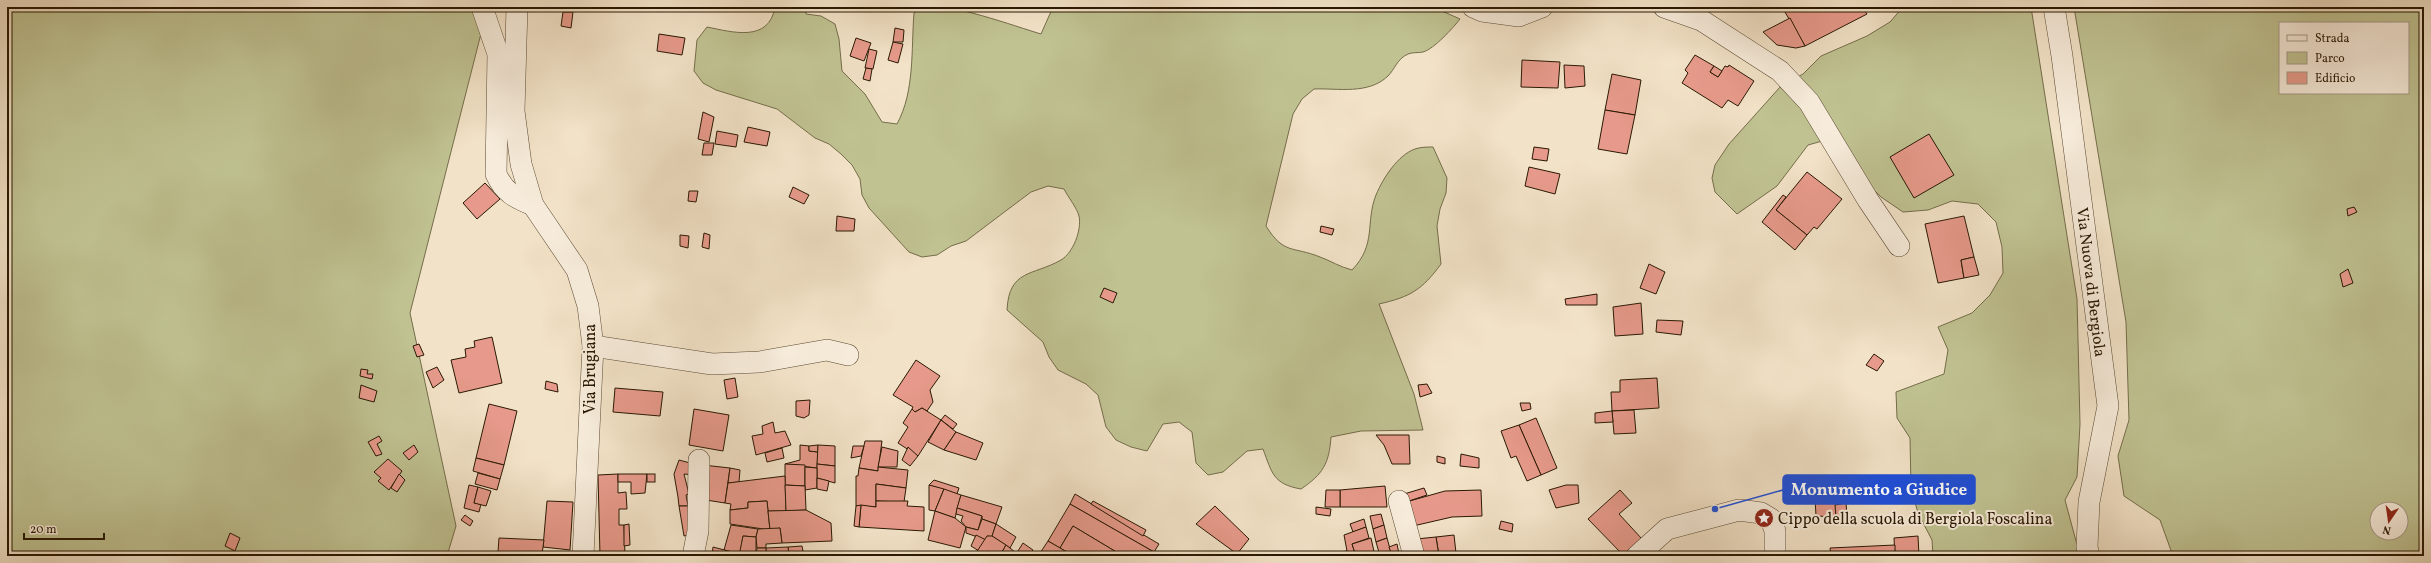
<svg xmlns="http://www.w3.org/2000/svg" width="2431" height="563" font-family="Vollkorn,serif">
<rect width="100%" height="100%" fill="#f2e2c7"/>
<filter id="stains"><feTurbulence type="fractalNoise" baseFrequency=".005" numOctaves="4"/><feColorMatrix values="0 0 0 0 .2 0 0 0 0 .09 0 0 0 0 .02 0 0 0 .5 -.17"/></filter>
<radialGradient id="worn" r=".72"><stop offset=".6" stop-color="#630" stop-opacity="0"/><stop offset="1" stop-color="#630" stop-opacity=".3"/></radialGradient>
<g fill="#c0c292" stroke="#746d4a" fill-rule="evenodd">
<path d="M7 7H486V14L410 313 456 526 447 556H7Z"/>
<path d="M775 7H805L806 14 821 16 835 24 839 39 842 71 865 94 882 122 897 124C915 91 911 50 914 13 917 11 921 8 924 7 946 1 1017 27 1041 34L1053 7H1433L1460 19C1453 28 1434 49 1423 52 1419 53 1413 52 1408 54 1397 59 1395 69 1388 76 1368 95 1338 88 1314 89L1302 99 1293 114 1266 226C1284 255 1293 246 1320 257 1331 261 1340 267 1352 270 1377 244 1365 223 1376 195 1383 178 1398 155 1415 149 1420 147 1428 147 1433 147L1447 178 1446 193 1440 209 1437 226 1441 264C1422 290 1410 297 1379 304L1414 394 1423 430 1361 431 1331 437C1329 464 1323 474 1301 489 1273 484 1272 473 1263 449L1247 451 1223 472 1208 475 1196 463 1192 432 1179 422 1163 424 1147 451 1131 447 1116 440 1106 427 1098 395 1086 384 1058 370 1049 357 1043 342 1007 310C1009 269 1033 276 1061 260 1073 253 1082 230 1079 216 1077 208 1068 197 1064 189L1048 186 1031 192 966 241 951 246 937 255 922 257 909 252 869 208 862 195 860 179 852 165 841 154 829 144 815 138 777 109 716 90 703 83 694 71 697 40 707 27C732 32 769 43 775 7Z"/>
<path d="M1903 7H2031L2077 299 2080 424 2077 477 2065 500 2080 556H1933L1932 540 1918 513 1911 488 1910 438 1897 418 1896 392 1944 374 1948 350 1938 327 1972 313 1990 295 2003 273 2002 247 1996 222 1978 204 1952 201 1928 210 1903 212 1881 197 1863 179 1833 138 1808 145 1777 186 1737 214 1715 192 1712 178 1715 165 1729 144 1781 86 1803 74 1821 56 1867 36 1890 22Z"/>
<path d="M2074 7H2424V556H2173L2160 520 2124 496 2118 456 2129 420 2126 322ZM2280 23H2408V93H2280ZM2377 509H2401V533H2377Z"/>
</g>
<g fill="#e79a8b" stroke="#291803">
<path d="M1782 7H1862L1867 14 1805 46Z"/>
<path d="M563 12H573L571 28 561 26Z"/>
<path d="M1790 18 1805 46 1796 48 1777 45 1763 32Z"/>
<path d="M895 28 904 30 903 42H893Z"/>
<path d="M659 34 685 38 682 55 657 51Z"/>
<path d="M856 38 871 43 864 61 850 56Z"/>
<path d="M893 42 903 44 898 63 888 60Z"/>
<path d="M869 49 877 51 873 69 865 68Z"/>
<path d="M1695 55 1714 66 1710 72 1718 77 1725 66 1728 67 1729 65 1754 81 1738 106 1728 100 1722 108 1682 83 1688 73 1685 70Z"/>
<path d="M1522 60 1560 62 1558 88 1521 87Z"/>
<path d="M1564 65 1584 66 1585 86 1565 88Z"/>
<path d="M1714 66 1722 71 1718 77 1710 72Z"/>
<path d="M866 68 872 69 870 81 863 79Z"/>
<path d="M1612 74 1641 80 1635 115 1605 110Z"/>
<path d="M1605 110 1635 115 1627 154 1598 149Z"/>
<path d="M703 112 714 117 709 142 698 139Z"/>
<path d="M748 127 770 132 767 146 744 142Z"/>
<path d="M717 131 738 135 736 147 715 144Z"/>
<path d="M1929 134 1954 175 1914 198 1890 157Z"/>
<path d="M704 143H714L712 155H702Z"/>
<path d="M1534 147 1549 149 1547 161 1532 159Z"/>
<path d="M1529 167 1560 174 1555 194 1525 186Z"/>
<path d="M1807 172 1842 199 1817 229 1814 227 1807 235 1776 210Z"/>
<path d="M485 183 500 199 477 219 463 203Z"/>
<path d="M793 187 809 195 804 204 789 197Z"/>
<path d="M689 191H698L696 202 688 201Z"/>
<path d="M1783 195 1786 197 1776 210 1807 235 1795 250 1762 222Z"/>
<path d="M2354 207 2357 212 2348 216 2347 209Z"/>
<path d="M837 216 855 219 854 231H836Z"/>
<path d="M1964 216 1974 257 1961 260 1964 278 1938 283 1925 224Z"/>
<path d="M1321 226 1334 229 1332 235 1320 232Z"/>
<path d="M704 233 710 235 709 249 702 247Z"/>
<path d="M680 235 689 236 688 248 680 246Z"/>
<path d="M1974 257 1979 275 1964 278 1961 260Z"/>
<path d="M1649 264 1665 272 1656 294 1640 288Z"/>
<path d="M2348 269 2353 283 2343 287 2340 274Z"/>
<path d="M1104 288 1117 293 1113 303 1100 297Z"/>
<path d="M1597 294V305H1566L1565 299Z"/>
<path d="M1641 303 1643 334 1615 336 1613 307Z"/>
<path d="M1657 320 1683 321 1681 335 1656 332Z"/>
<path d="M492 337 502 383 459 393 451 360 466 357 465 349 475 347 474 341Z"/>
<path d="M419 344 424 355 417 357 413 346Z"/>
<path d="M1874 354 1884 361 1877 371 1866 365Z"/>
<path d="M916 360 940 376 930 390 933 402 927 411 922 408 915 412 912 409 913 407 893 395Z"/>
<path d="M437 367 444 380 433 388 426 372Z"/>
<path d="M361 369 368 370 367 374H373L372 379 360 376Z"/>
<path d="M735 378 738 397 727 399 724 380Z"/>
<path d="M1657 378 1659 408 1612 411 1611 392H1620V380Z"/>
<path d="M546 381 557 384 558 392 545 389Z"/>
<path d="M1427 384 1432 393 1420 397 1418 385Z"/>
<path d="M361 385 377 391 374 402 359 398Z"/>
<path d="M615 388 663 392 660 416 613 412Z"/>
<path d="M810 400 809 415 804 418 796 416V401Z"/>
<path d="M1520 403H1530L1531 409 1522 411Z"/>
<path d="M489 404 517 411 504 465 476 458Z"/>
<path d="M922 408 941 420 918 456 898 443 908 427 903 423 912 409 915 412Z"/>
<path d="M694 409 729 415 723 451 689 445Z"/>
<path d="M1634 410 1636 433 1614 434 1612 411Z"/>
<path d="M1612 411 1613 422 1595 423V413Z"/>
<path d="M945 415 957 424 953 429 941 420Z"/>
<path d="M1536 418 1557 468 1541 475 1519 425Z"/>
<path d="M941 420 956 432 944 450 928 442Z"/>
<path d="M773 422 775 433 785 431 791 445 756 455 752 436 763 434 762 426Z"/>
<path d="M1519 425 1541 475 1527 481 1516 456 1511 458 1501 431Z"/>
<path d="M956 432 983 443 976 460 944 450Z"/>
<path d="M1376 435H1409L1410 464H1392L1384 445Z"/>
<path d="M379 436 382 441 377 444 382 454 376 456 368 442Z"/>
<path d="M865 441H882L878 471 859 468Z"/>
<path d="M414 445 418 452 409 460 403 453Z"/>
<path d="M800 445 809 446V451L818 452 817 468 785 464 800 460Z"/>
<path d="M818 445V452L809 451V446Z"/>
<path d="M818 445 835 446V466L817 464Z"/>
<path d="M853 446H864L861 456 851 458Z"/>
<path d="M882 447 898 451 897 467H878Z"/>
<path d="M908 447 918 456 910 466 902 460Z"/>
<path d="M782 448 784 458 767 462 765 453Z"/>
<path d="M1461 454 1479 458V468L1460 466Z"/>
<path d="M1437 456 1445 458V464L1437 462Z"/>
<path d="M476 458 504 465 500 479 473 471Z"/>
<path d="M388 459 402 471 389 490 378 481 381 478 374 472Z"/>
<path d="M679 460 694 464V475L684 474 689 494 686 495 688 506H679L678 497 674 474Z"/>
<path d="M785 464 805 465V486L785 485Z"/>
<path d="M817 464 835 466V483L817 478Z"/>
<path d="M703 465 730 468 725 503 706 500Z"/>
<path d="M805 467 817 468V488L805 490Z"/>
<path d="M878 467 908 470 906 488 876 484V507L856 506V476H858L859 468 878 471Z"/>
<path d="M730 468 740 470 739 482 728 483Z"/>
<path d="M478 473 500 479 497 490 475 484Z"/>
<path d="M399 474 405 480 397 492 391 488Z"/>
<path d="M618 474V493L626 492 627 509H619V525H624L625 556H600L598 475Z"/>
<path d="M618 474H647L645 493 631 494V482H618Z"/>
<rect x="647" y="474" width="8" height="8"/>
<path d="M785 476 786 511H768L767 501 748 502V508L730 510 731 504 725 503 728 483Z"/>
<path d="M817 478 829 481 827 491 817 489Z"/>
<path d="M934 480 959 488 957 494 929 485Z"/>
<path d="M876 484 906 488 904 502 876 501Z"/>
<path d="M469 485 478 487 474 503 481 504 479 512 464 508Z"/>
<path d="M785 485 805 486 806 510 786 511Z"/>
<path d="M929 485 944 489 935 511 929 510Z"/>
<path d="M1566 485H1578L1579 503 1556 508 1549 490Z"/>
<path d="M1385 486 1387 507H1340V490Z"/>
<path d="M478 487 491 491 486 506 474 503Z"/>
<path d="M1424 488 1427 495 1406 502 1404 494Z"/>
<path d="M944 489 961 495 955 518 935 511Z"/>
<path d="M1326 490H1340V507H1325Z"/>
<path d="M1481 490 1482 516 1452 517 1413 526 1406 502 1445 491Z"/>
<path d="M1620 490 1632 503 1619 514 1642 539 1624 556 1588 519Z"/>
<path d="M1075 494 1159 544 1154 552 1070 504Z"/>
<path d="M961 495 1002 507 996 524 982 519V516L957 508Z"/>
<path d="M1835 496 1836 517 1816 516 1815 498Z"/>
<path d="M547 501 573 502 570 550 543 547Z"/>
<path d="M767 501 770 530 730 524V510L748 508V502Z"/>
<path d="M876 501H908L907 506 924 507V531L859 527 861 505 876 507Z"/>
<path d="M1093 501 1146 530 1143 536 1091 504Z"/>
<path d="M1846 503 1847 515 1836 517 1835 505Z"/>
<path d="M1070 504 1154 552 1152 556H1123L1073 526 1060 548 1048 541Z"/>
<path d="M861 505 859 527 854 526 856 506Z"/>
<path d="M679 506H688L694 534 684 536Z"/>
<path d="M1215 506 1249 539 1237 554 1196 524Z"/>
<path d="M1316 507 1331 509 1330 516 1316 514Z"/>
<path d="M957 508 982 516 978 530 966 527 961 521 963 516 956 514Z"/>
<path d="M806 510 831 523 832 541 782 543 780 528 770 530 768 511Z"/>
<path d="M935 511 955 518 966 527 960 548 928 540Z"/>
<path d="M1381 514 1384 525 1373 529 1370 516Z"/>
<path d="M465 515 473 521 470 526 461 520Z"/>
<path d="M982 519 996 524 992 537 987 536 986 540 966 533V527L978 530Z"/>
<path d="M1364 519 1366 527 1353 532 1350 524Z"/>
<path d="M1501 521 1513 524 1512 532 1499 529Z"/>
<path d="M629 524 630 545 624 546V525Z"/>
<path d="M996 524 1016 537 1010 548 992 536Z"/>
<path d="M731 525 758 529 756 537 743 536 740 554 724 550Z"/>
<path d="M1384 525 1387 538 1376 542 1373 529Z"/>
<path d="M1073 526 1123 556H1074L1060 548Z"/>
<path d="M1366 527 1369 538 1352 544 1356 556H1315L1347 551 1344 535Z"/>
<path d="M780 528 782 543 766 544V548H757L756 537 758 529Z"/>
<path d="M230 533 240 538 235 551 225 546Z"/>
<path d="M976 535 986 540 979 551 971 546Z"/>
<path d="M1454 535 1456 553 1439 556 1436 537Z"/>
<path d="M743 536 756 537V556H739Z"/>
<path d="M987 536H992L1006 545 1002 552 997 555 988 551 984 556H974Z"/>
<path d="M1918 536 1919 556H1895L1894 538Z"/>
<path d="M1436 537 1439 556H1419L1416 539Z"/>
<path d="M499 538 544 540 542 554 498 552Z"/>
<path d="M1371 538 1375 556H1356L1352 544Z"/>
<path d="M1387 538 1392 556H1380L1376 542Z"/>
<path d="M1048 541 1060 548 1074 556H1045L1040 553Z"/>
<path d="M1023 543 1033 550 1029 556 1016 554Z"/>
<path d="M1397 544 1399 554 1392 556 1389 547Z"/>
<path d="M1006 545 1019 555 1018 556H1007L1002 552Z"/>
<path d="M1895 545V556H1831L1830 548Z"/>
<path d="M802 546 804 556H789L788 547Z"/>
<path d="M713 547 740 554 739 556H712Z"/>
<path d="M788 547 789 556H766V548Z"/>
<path d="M757 548H766V556H756Z"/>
</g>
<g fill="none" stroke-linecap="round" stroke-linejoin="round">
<g stroke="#5b4a34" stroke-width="22">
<g id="minor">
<path d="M482 7 498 54 496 174C504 192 515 198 533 205"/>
<path d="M517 7 514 111 521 164 533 205 577 270 588 306 593 346 583 556"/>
<path d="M1473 7 1482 11 1519 16 1542 7"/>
<path d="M1664 7 1701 20 1780 71 1809 102 1868 200 1899 246"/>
<path d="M2054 7 2062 56 2108 406 2089 502 2087 547 2089 556"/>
<path d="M593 346 712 364 759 362 827 350 848 355"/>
<path d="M1399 501 1414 556"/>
<path d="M693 556 698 531 699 460"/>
<path d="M1637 556 1667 529 1739 510 1761 513 1771 519 1775 531V556"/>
</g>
</g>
<use href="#minor" stroke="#f7ecdb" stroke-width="21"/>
</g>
<defs>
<g id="sight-disc" transform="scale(1)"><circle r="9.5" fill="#8f2418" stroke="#f7ecdb"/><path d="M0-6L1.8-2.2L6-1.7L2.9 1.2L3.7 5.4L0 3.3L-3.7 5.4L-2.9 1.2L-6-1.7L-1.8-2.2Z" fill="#fff"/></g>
</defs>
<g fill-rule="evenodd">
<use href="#sight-disc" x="1764" y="518"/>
</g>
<g text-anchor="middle" stroke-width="4" stroke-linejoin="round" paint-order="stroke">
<g font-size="16" fill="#291803" stroke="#f7ecdb">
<text transform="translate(2092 282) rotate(83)" y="6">Via Nuova di Bergiola</text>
<text transform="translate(589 369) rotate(-90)" y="6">Via Brugiana</text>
</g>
<g font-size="16" fill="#291803" stroke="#f7ecdb" text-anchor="start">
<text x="1778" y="524">Cippo della scuola di Bergiola Foscalina</text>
</g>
</g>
<path fill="none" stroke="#1d4ed8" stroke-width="1.5" d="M1715 509L1783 490"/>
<circle fill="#1d4ed8" stroke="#f7ecdb" stroke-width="1.5" cx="1715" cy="509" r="4"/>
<rect fill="#1d4ed8" stroke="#1d4ed8" stroke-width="1.5" x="1783" y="475" width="192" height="29" rx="4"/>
<g font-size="17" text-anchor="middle" font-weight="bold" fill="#fff">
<text x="1879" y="495">Monumento a Giudice</text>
</g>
<rect width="2431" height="563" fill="none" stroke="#f2e2c7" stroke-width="24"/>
<rect x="8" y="8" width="2415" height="547" fill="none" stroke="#291803" stroke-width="2"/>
<rect x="12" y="12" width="2407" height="539" fill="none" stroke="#291803"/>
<rect x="2279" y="22" width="130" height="72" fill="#f7ecdb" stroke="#a59785"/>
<rect x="2287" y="35" width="20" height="6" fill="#f7ecdb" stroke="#a59785"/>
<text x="2315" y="42" font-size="12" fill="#291803">Strada</text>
<rect x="2287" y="52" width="20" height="12" fill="#c0c292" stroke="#a59785"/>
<text x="2315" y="62" font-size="12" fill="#291803">Parco</text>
<rect x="2287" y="72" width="20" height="12" fill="#e79a8b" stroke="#a59785"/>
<text x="2315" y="82" font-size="12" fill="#291803">Edificio</text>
<g transform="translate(2389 521) rotate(193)"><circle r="19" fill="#f7ecdb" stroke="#a59785"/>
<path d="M0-3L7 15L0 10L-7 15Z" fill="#8f2418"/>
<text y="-6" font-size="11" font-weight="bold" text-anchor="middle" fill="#291803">N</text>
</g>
<path d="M24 533v6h80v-6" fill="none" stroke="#291803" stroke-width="2"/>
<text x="30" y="533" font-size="12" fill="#291803" stroke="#f7ecdb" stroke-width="3" paint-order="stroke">20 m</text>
<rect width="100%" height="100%" filter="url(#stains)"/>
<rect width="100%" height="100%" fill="url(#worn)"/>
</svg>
